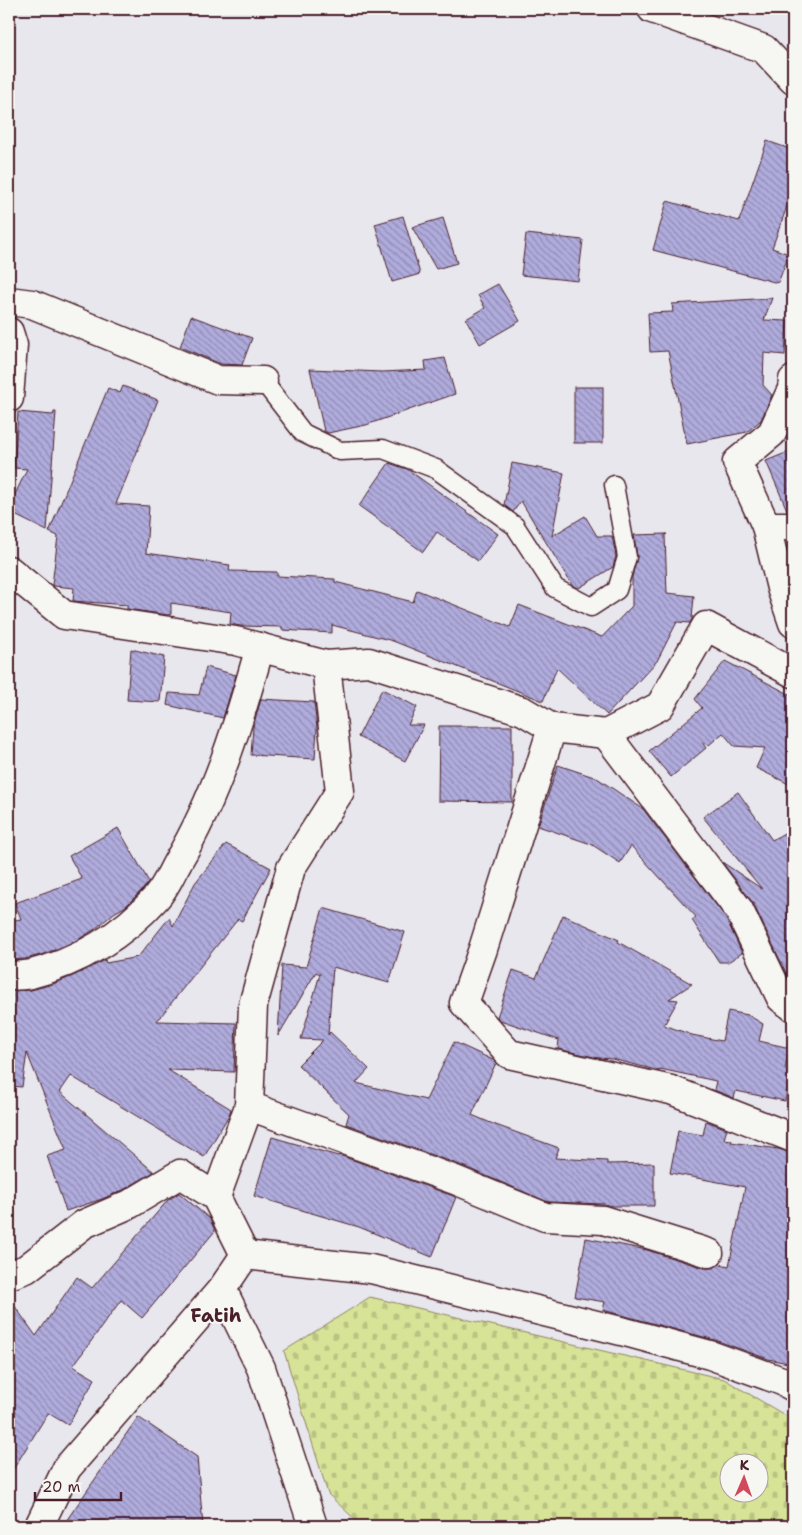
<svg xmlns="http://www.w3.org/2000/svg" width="802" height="1535" font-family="'Shantell Sans',sans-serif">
<defs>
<pattern id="cemetery-stones" width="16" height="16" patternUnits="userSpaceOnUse" patternTransform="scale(1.25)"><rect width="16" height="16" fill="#d7e497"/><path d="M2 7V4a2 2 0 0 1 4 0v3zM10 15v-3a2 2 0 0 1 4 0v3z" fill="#bac382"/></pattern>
<pattern id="building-back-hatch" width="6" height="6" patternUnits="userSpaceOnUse" patternTransform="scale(1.25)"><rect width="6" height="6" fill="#afabdc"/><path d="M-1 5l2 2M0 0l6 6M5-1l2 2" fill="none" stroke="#908bb3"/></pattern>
</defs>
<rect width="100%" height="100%" fill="#e8e7ee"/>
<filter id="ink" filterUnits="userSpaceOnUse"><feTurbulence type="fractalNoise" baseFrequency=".02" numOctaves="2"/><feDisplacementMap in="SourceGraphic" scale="10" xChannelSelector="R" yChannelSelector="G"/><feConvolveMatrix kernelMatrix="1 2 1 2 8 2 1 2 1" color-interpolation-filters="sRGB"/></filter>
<g filter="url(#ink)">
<path fill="url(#cemetery-stones)" stroke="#908261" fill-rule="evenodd" d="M370 1297 724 1379 793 1420V1526H362L328 1494 284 1351ZM730 1462H760V1492H730Z"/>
<g fill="url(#building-back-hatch)" stroke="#4a1f2b">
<path d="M767 141 793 150V190L772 248 789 254 778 283 653 250 667 201 739 221Z"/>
<path d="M403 216 420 274 392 282 375 224Z"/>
<path d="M443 218 457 263 436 269 412 227Z"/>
<path d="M526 234 583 240 578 281 521 275Z"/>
<path d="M498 284 520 321 480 344 466 319 485 308 478 295Z"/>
<path d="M772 298 764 320 787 321 785 355 764 353 763 385 772 395 761 420 747 432 687 444 668 351 650 352 648 313 673 312 672 304Z"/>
<path d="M191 316 252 338 242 365 221 364 180 347Z"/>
<path d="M445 358 455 394 366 425 328 433 324 431 310 369 382 372 426 370 425 361Z"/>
<path d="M123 386 158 400 116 504 149 506 146 553 230 565 229 571 277 572V576L335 579V582L413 602 417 590 510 627 519 605 602 637 632 606V577L637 556 634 535 667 534 665 535 667 593 694 596 692 619 690 623 677 622 657 661 607 715 557 668 543 701 393 641 332 625V633L282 630V627L240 626 230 624 231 612 171 603V614L168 615 127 609V605L73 601 74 588 54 586 52 585 58 536 49 532 108 388 120 393Z"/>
<rect x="574" y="387" width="29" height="56"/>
<path d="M18 412 53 415 54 412H56L47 531 9 512V507L27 469 14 468Z"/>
<path d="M793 450V510H787L766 461Z"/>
<path d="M389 463 407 469 498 534 478 561 437 532 423 552 359 506Z"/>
<path d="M512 463 564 473 552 536 585 516 597 536H612L616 556 613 567 579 588 572 585 521 501 513 512 504 505Z"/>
<path d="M131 649 164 657 160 702 127 700Z"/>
<path d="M725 661 793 696V786L756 768 765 748 734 746 723 733 709 745 702 742 706 748 671 777 649 751 702 708 695 699Z"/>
<path d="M206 667 236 675 223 718 167 705 169 693 199 695Z"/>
<path d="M382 689 417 707 408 725H424L405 761 358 737Z"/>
<path d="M261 699 314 702 317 728 315 759 251 755 253 727Z"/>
<path d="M439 726H512V802L438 801Z"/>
<path d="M558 765 597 778 643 809 726 918 742 953 728 962H719L692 920 696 917 631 846 620 863 591 844 538 826Z"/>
<path d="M738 792 772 840 793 828V985L789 979 753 903 722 862 762 889 703 817Z"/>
<path d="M118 828 149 882 144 888 126 906 114 913 95 929 76 941 44 954 25 959 9 960V921L21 919 15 903 82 879 69 856Z"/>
<path d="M226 844 271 868 242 921 238 919 157 1021 236 1023 234 1072 168 1070 231 1109 229 1115 204 1157 71 1076 60 1092 154 1172 123 1190 102 1199 66 1211 47 1156 66 1150 27 1053 22 1087 9 1086V991L31 990 53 984 73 976 105 960 106 963 138 957 169 918 173 926 195 883Z"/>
<path d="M323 908 405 932 389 983 333 967 328 1035 330 1032 369 1069 356 1083 426 1100 454 1042 493 1060 496 1063 472 1115 493 1124 559 1148 555 1158 607 1161V1164L654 1163V1206H612L604 1204 548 1202 460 1165 346 1124 349 1114 298 1065 323 1040 301 1039 320 974 316 972 278 1036 282 965 306 967Z"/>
<path d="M563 915 619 940 618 942 692 984 669 999 678 1000 664 1025 692 1035 722 1041 728 1011 748 1015 763 1024 759 1041 790 1048 785 1069 791 1071 785 1101 736 1091 734 1098 714 1090 716 1081 660 1069V1071L612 1059 598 1058 558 1049 559 1040 500 1020 497 1017 513 970 536 978Z"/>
<path d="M706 1121 727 1129 724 1139 732 1140 731 1142 778 1149 793 1153V1364L768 1359 715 1340 603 1310 605 1302 575 1297 586 1238 647 1250 704 1268H713L720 1264 729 1266 745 1187 670 1173 678 1131 703 1135Z"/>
<path d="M272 1137 338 1156 339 1155 456 1197 432 1257 359 1227 254 1196Z"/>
<path d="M179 1193 210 1219 215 1231 142 1318 121 1300 73 1366 95 1379 68 1425 48 1413 9 1476V1298L36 1336 77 1277 92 1288 168 1200Z"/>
<path d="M138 1417 197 1457 203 1526H106L105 1520 64 1524Z"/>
</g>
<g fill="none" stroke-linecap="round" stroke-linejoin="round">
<g stroke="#4a1f2b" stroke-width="21">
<path id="lane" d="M263 381 303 433 340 451 383 449 436 469 515 526 555 588 591 607 617 590 627 557 614 485"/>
</g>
<g stroke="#4a1f2b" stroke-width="31">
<g id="street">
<path d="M652 9 764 49 793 80"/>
<path d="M9 301 32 304 218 380 263 381"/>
<path d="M9 332 13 345 9 398"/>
<path d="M793 380 792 389 772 433 737 462 766 526 781 588 793 623"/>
<path d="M766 526H793"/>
<path d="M9 570 64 615 236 641 326 665 369 662 523 711 552 728 483 949 464 1003 509 1054 671 1090 793 1138"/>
<path d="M793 673 706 626 660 706 606 734 739 910 781 998 793 1007"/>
<path d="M552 728 606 734"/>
<path d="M9 976C16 975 24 976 31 974 79 962 123 935 156 898 165 888 171 874 177 863 217 796 239 722 260 647"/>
<path d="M249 1106 455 1180 545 1217 603 1220 709 1253"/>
<path d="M216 1197 249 1106 253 1005 291 868 340 791 326 665"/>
<path d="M9 1275 26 1269 84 1224 130 1204 180 1174 216 1197 245 1255"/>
<path d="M222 1289 261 1368 313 1526"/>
</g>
</g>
<g stroke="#4a1f2b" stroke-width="31">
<path id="secondary" d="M39 1526 67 1468 222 1289 245 1255 371 1269 629 1333 710 1355 782 1381 793 1387"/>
</g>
<use href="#lane" stroke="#f6f6f2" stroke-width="18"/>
<use href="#street" stroke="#f6f6f2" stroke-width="28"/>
<use href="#secondary" stroke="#f6f6f2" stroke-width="28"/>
</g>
</g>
<g text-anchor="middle" stroke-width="4" stroke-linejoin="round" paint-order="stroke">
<g font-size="19" font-weight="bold" fill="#4a1f2b" stroke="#f6f6f2">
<text x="216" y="1322">Fatih</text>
</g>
</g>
<rect width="802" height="1535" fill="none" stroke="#f6f6f2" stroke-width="30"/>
<rect x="15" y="15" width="772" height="1505" fill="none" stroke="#4a1f2b" stroke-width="2" filter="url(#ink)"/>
<g transform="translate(744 1478) rotate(2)"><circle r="24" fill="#f6f6f2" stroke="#b1a0a2"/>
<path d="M0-4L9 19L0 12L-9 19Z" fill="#d1495b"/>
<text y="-8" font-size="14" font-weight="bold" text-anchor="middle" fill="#4a1f2b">K</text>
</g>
<path d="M35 1492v8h86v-8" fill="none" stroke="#4a1f2b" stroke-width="2.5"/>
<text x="42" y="1492" font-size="15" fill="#4a1f2b" stroke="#f6f6f2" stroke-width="4" paint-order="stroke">20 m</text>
</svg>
